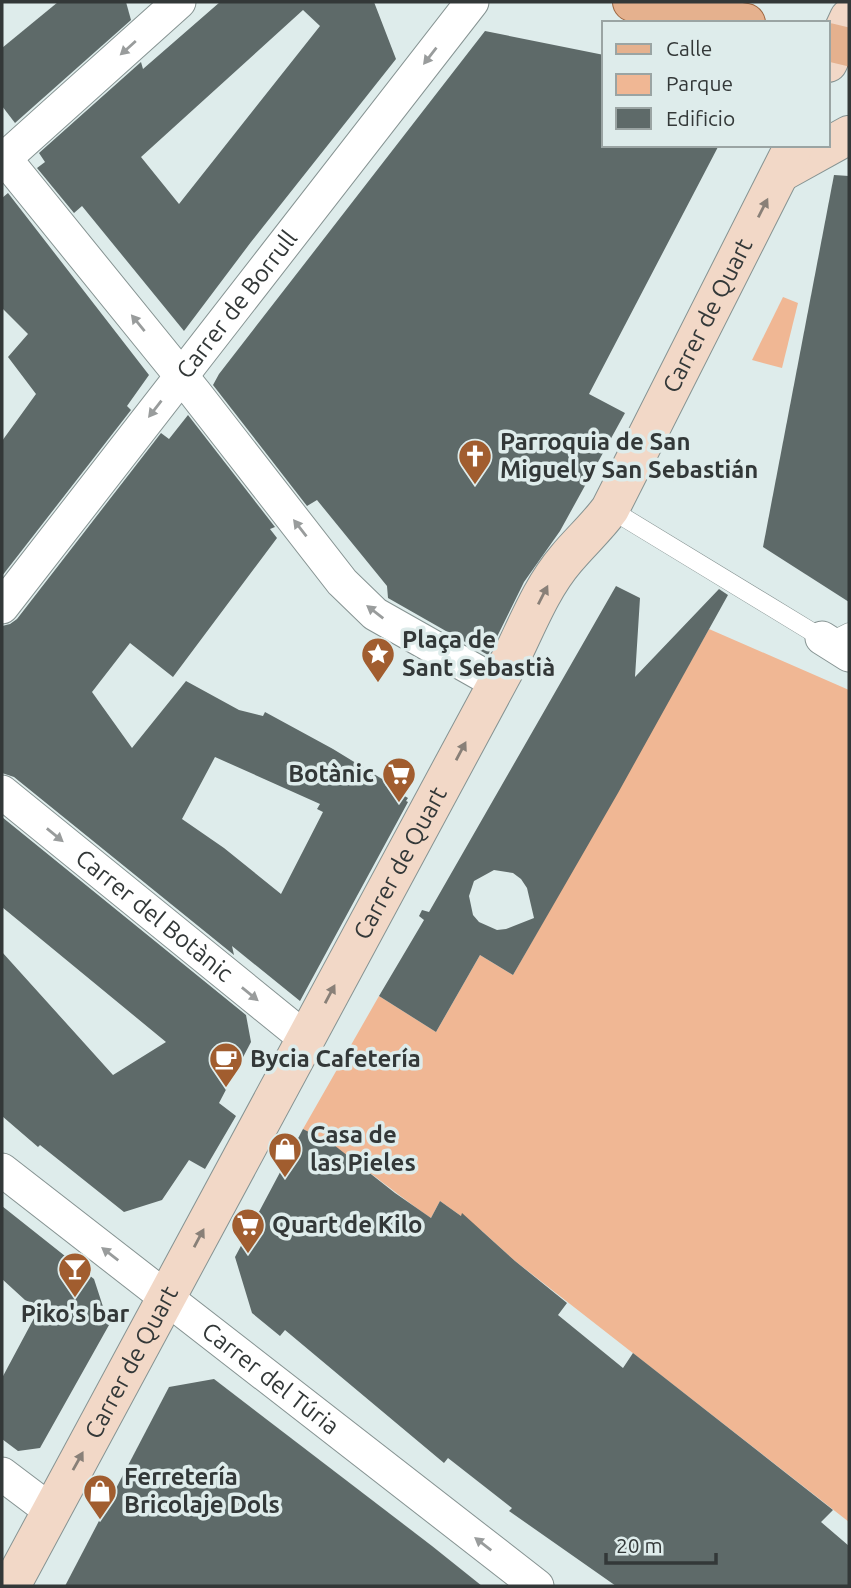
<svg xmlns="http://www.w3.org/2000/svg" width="851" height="1588" font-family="Ubuntu,sans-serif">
<rect width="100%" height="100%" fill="#deeceb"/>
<g fill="#f0b794">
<path d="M783 297 798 303 782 368 752 360Z"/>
<path d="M709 629 849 690V1522L515 1261 482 1231 440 1201 431 1218C388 1189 350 1153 303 1129L379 996 436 1032 480 955 513 975Z"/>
</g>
<g fill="#5e6a69" fill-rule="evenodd">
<path d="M58 2H126L131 20 15 123 2 106V48Z"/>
<path d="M220 2H374L396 59 251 242 184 331 82 206 74 213 37 168 45 162 39 153 141 62 143 69ZM303 10 320 26 179 204 141 157Z"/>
<path d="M485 31 604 55V145H719L589 394 625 413 560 531 524 582 488 655 388 598 387 586 317 500 307 506 213 385 219 374Z"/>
<path d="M834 175 849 176V602L763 547Z"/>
<path d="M8 193 149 375 127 406 131 410 2 576V441L36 394 8 357 28 334 2 308V198Z"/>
<path d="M188 415 275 527 270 529 277 538 173 677 130 643 92 692 132 748 186 681 239 710 263 716 265 712 333 749 387 782 385 785 408 798 406 801 408 802 300 1001 232 946 234 955 14 777 2 773V626L10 624 17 619 161 433 169 439ZM215 757 320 804 317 809 323 812 281 894 224 848 182 819Z"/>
<path d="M616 586 640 598 635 677 719 589 728 595 618 793 513 975 480 955 436 1032 379 996 424 920 419 916 422 910 429 912ZM494 870 513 873 521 879 527 888 534 918 506 929 497 930 479 922 473 915 469 896 474 881Z"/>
<path d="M2 817 246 1015 251 1042 219 1103 236 1116 205 1169 189 1160 162 1200 124 1212 40 1145 38 1147 2 1116V952L113 1075 166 1042 2 907Z"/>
<path d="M303 1129 334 1145 395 1193 431 1218 440 1201 461 1216 462 1213 515 1261 567 1303 558 1315 623 1368 633 1353 833 1510 821 1522 849 1546V1586H616L509 1511 512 1508 448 1458 444 1463 285 1330 280 1336 252 1313 235 1257Z"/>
<path d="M2 1206 94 1279 109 1325 40 1448 18 1451 2 1439V1378L40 1307 25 1300 2 1279Z"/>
<path d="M214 1379 432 1546 482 1586H65L169 1387Z"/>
</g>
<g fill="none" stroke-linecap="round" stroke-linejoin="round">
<g stroke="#869392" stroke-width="19">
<path id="lane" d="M610 509 822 638 835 639 849 632"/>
</g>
<g stroke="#869392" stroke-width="35">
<g id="street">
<path d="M2 155 195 393 342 582 375 614 497 683"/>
<path d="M2 161 179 2"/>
<path id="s1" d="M2 607 472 2"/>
<path d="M822 638 849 655"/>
<path id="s2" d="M2 792 306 1039"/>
<path id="s3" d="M2 1170 537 1586"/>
<path d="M2 1474 51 1511"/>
</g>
</g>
<g stroke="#869392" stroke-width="40">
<g id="secondary">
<path d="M828 63 849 18"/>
<path d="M782 172 849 135"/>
<path id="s4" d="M11 1586 512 656C528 623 542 587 566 559 580 542 597 527 610 509L794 145"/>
</g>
</g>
<g stroke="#9c653f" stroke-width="40">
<g id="primary">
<path d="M632 2 746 23"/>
<path d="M828 42 849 47"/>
</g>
</g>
<use href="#lane" stroke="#fff" stroke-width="18"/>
<use href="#street" stroke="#fff" stroke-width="33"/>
<use href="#secondary" stroke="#f2d8c7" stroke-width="38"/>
<use href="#primary" stroke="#e5b18e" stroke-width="38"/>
</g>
<defs><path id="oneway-solid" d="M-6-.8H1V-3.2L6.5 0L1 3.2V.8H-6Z" transform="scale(1.75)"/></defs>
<g fill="#999c9c">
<use href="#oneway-solid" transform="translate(128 48) rotate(138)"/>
<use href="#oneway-solid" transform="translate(430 56) rotate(128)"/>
<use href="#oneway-solid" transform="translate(138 323) rotate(-129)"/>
<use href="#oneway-solid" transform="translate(155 409) rotate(128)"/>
<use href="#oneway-solid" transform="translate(300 528) rotate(-128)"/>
<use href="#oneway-solid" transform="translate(375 612) rotate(-142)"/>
<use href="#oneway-solid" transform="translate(55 835) rotate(39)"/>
<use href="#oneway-solid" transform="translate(250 994) rotate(39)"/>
<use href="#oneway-solid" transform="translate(110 1254) rotate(-142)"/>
<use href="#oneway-solid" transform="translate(483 1544) rotate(-142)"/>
</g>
<g fill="#898078">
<use href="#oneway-solid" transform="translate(763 208) rotate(-63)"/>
<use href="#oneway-solid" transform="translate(543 595) rotate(-63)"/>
<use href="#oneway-solid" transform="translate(461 751) rotate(-62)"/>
<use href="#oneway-solid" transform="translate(330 994) rotate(-62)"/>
<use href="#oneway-solid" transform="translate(199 1238) rotate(-62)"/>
<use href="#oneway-solid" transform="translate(78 1461) rotate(-61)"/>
</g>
<defs>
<g id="church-pin" transform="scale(1.75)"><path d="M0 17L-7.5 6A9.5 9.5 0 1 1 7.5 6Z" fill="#a15d2f" stroke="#deeceb"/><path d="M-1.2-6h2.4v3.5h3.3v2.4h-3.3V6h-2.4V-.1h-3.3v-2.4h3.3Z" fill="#fff"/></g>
<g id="sight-pin" transform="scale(1.75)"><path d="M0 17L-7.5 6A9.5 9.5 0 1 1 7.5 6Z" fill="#a15d2f" stroke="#deeceb"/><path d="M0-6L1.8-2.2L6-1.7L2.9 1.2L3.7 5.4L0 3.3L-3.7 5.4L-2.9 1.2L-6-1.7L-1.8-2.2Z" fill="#fff"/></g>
<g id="supermarket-pin" transform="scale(1.75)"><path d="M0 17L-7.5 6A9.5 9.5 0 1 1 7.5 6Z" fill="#a15d2f" stroke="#deeceb"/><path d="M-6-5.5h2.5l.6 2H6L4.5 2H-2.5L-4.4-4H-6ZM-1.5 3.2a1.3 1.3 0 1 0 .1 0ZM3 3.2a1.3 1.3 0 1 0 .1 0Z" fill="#fff"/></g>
<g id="cafe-pin" transform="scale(1.75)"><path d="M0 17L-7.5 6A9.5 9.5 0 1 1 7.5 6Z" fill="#a15d2f" stroke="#deeceb"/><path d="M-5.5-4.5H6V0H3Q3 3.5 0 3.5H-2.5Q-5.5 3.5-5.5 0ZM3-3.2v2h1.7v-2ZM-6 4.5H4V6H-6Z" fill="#fff"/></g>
<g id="shop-pin" transform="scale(1.75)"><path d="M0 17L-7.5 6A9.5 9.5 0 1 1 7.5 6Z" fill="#a15d2f" stroke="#deeceb"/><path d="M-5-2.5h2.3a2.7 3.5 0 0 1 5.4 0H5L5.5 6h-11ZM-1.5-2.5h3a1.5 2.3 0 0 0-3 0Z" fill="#fff"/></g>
<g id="bar-pin" transform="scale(1.75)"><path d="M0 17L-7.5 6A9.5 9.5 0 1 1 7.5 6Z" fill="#a15d2f" stroke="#deeceb"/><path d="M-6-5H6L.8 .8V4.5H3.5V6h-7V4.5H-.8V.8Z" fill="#fff"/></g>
</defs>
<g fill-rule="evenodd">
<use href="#church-pin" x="475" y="456"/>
<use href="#sight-pin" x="378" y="654"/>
<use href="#supermarket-pin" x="399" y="774"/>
<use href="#cafe-pin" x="226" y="1059"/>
<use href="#shop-pin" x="285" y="1149"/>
<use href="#supermarket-pin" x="248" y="1225"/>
<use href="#bar-pin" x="75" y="1269"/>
<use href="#shop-pin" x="100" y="1491"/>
</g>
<g text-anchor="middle" stroke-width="7" stroke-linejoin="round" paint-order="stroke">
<g font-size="24" fill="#333838" stroke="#deeceb">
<text dy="8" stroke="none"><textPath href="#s1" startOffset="383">Carrer de Borrull</textPath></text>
<text dy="8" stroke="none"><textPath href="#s4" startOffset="1451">Carrer de Quart</textPath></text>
<text dy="8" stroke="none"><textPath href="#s4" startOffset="821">Carrer de Quart</textPath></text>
<text dy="8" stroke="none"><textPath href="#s2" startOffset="196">Carrer del Botànic</textPath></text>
<text dy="8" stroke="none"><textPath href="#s4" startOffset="254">Carrer de Quart</textPath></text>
<text dy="8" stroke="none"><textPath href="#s3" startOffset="340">Carrer del Túria</textPath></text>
</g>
<g font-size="24" font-weight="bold" fill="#333838" stroke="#deeceb" text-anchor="start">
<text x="500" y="450">Parroquia de San<tspan x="500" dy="28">Miguel y San Sebastián</tspan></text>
<text x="402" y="648">Plaça de<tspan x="402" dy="28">Sant Sebastià</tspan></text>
<text x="374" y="782" text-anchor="end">Botànic</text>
<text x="250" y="1067">Bycia Cafetería</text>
<text x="310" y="1143">Casa de<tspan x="310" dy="28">las Pieles</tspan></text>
<text x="272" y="1233">Quart de Kilo</text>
<text x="75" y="1322" text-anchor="middle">Piko's bar</text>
<text x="124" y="1485">Ferretería<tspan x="124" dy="28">Bricolaje Dols</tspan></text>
</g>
</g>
<rect width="851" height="1588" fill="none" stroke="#333838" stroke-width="7"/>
<rect x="602" y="21" width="228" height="126" fill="#deeceb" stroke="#9aa4a3" stroke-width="2"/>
<rect x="616" y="44" width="35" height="10" fill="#e5b18e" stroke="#9aa4a3" stroke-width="2"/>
<text x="666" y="56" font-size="21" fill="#333838">Calle</text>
<rect x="616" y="74" width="35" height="21" fill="#f0b794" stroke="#9aa4a3" stroke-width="2"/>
<text x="666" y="91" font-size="21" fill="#333838">Parque</text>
<rect x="616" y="108" width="35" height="21" fill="#5e6a69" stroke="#9aa4a3" stroke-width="2"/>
<text x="666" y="126" font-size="21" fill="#333838">Edificio</text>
<path d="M606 1553v10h110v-10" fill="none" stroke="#333838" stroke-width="3.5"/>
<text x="616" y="1553" font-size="21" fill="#333838" stroke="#deeceb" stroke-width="5" paint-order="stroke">20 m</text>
</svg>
